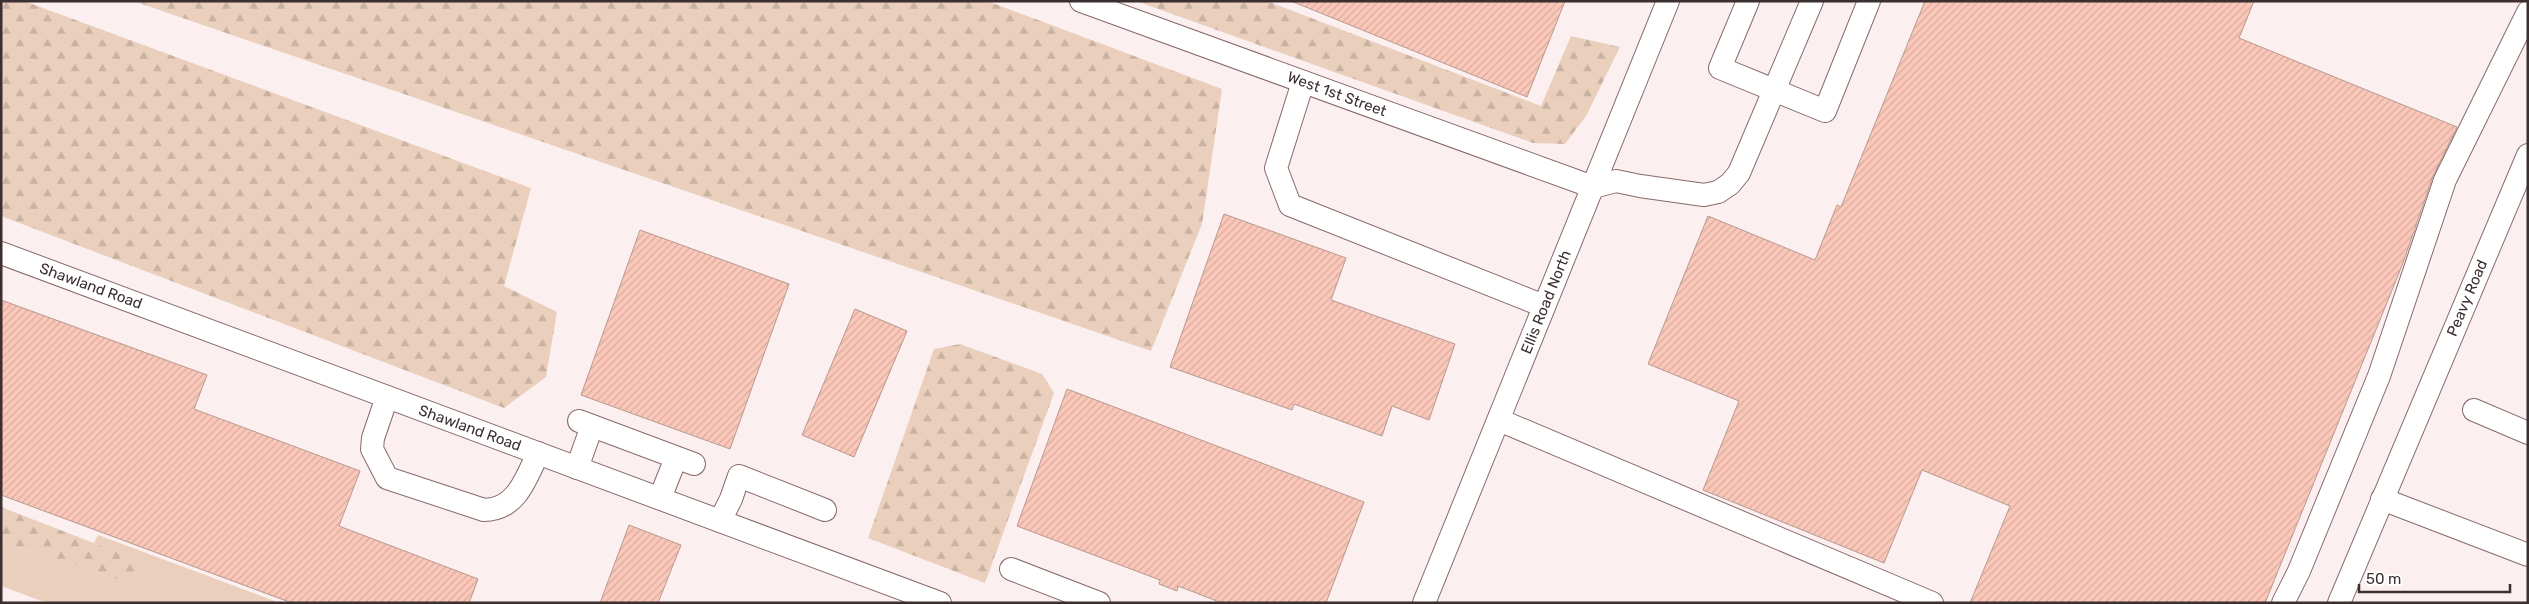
<svg xmlns="http://www.w3.org/2000/svg" width="2529" height="604" font-family="Rubik,sans-serif">
<defs>
<pattern id="forest-firs" width="22" height="20" patternUnits="userSpaceOnUse" patternTransform="scale(1.25)"><rect width="22" height="20" fill="#e9cfbc"/><path d="M5 1l3.5 6h-7zM16 11l3.5 6h-7z" fill="#c9b2a2"/></pattern>
<pattern id="building-hatch" width="6" height="6" patternUnits="userSpaceOnUse" patternTransform="scale(1.25)"><rect width="6" height="6" fill="#fbc7b9"/><path d="M-1 1l2-2M0 6l6-6M5 7l2-2" fill="none" stroke="#d8ab9f"/></pattern>
</defs>
<rect width="100%" height="100%" fill="#fcefef"/>
<path fill="#e9cfbc" d="M98 535 280 603H47L1 586V542L133 584 139 561 94 543Z"/>
<g fill="url(#forest-firs)">
<path d="M1 1H24L531 188 504 286 557 312 546 377 504 408 1 216Z"/>
<path d="M133 1H987L1222 89 1202 224 1151 351Z"/>
<path d="M1136 1H1267L1541 106 1571 36 1620 47 1586 116 1565 144 1533 143Z"/>
<path d="M960 344 1042 374 1054 393 985 583 868 538 934 349Z"/>
<path d="M1 507 140 561 133 584 1 542Z"/>
</g>
<g fill="url(#building-hatch)" stroke="#b79991">
<path d="M1291 1H1565L1527 97Z"/>
<path d="M1925 1H2254L2239 38 2457 127 2433 176 2403 263 2265 603H1970L2010 506 1922 470 1884 563 1703 490 1739 401 1648 364 1708 216 1815 260 1837 205 1841 207Z"/>
<path d="M1224 214 1346 258 1331 300 1455 344 1429 420 1392 406 1382 436 1294 404 1292 410 1170 367Z"/>
<path d="M640 230 789 284 730 449 581 395Z"/>
<path d="M1 300 207 375 194 409 360 471 339 526 478 579 469 603H292L1 495Z"/>
<path d="M855 309 907 331 854 457 802 435Z"/>
<path d="M1067 389 1364 502 1326 603H1222L1178 586 1177 591 1159 584 1160 580 1017 526Z"/>
<path d="M629 525 681 545 658 603H600Z"/>
</g>
<g fill="none" stroke-linecap="round" stroke-linejoin="round">
<g stroke="#876a6b" stroke-width="24">
<g id="minor">
<path d="M1081 1 1593 187 1616 181 1640 186 1704 195 1718 192 1730 184 1739 173 1812 1"/>
<path d="M1748 1 1720 68 1825 111 1869 1"/>
<path d="M1303 82 1276 168 1290 205 1544 306"/>
<path d="M1 253 940 603"/>
<path d="M387 397 373 438 372 449 387 478 484 510C516 510 526 479 538 453"/>
<path d="M2474 410 2528 433"/>
<path d="M1499 420 1932 603"/>
<path d="M579 421 694 464"/>
<path d="M577 468 592 426"/>
<path d="M660 498 676 458"/>
<path d="M2382 499 2528 555"/>
<path d="M720 521 731 499 739 476 825 510"/>
<path d="M1011 569 1099 603"/>
<path d="M1424 603 1668 1"/>
<path d="M2283 603 2299 571 2379 376 2445 180 2528 12"/>
<path d="M2339 603 2528 155"/>
</g>
</g>
<use href="#minor" stroke="#fff" stroke-width="22"/>
</g>
<g text-anchor="middle" stroke-width="4" stroke-linejoin="round" paint-order="stroke">
<g font-size="15" fill="#3c2f30" stroke="#fff">
<text transform="translate(1337 94) rotate(20)" y="5">West 1st Street</text>
<text transform="translate(91 286) rotate(20)" y="5">Shawland Road</text>
<text transform="translate(2467 298) rotate(-67)" y="5">Peavy Road</text>
<text transform="translate(1546 302) rotate(-68)" y="5">Ellis Road North</text>
<text transform="translate(470 428) rotate(20)" y="5">Shawland Road</text>
</g>
</g>
<rect width="2529" height="604" fill="none" stroke="#3c2f30" stroke-width="5"/>
<path d="M2359 584v8h151v-8" fill="none" stroke="#3c2f30" stroke-width="2.5"/>
<text x="2366" y="584" font-size="15" fill="#3c2f30" stroke="#ffffff" stroke-width="4" paint-order="stroke">50 m</text>
</svg>
